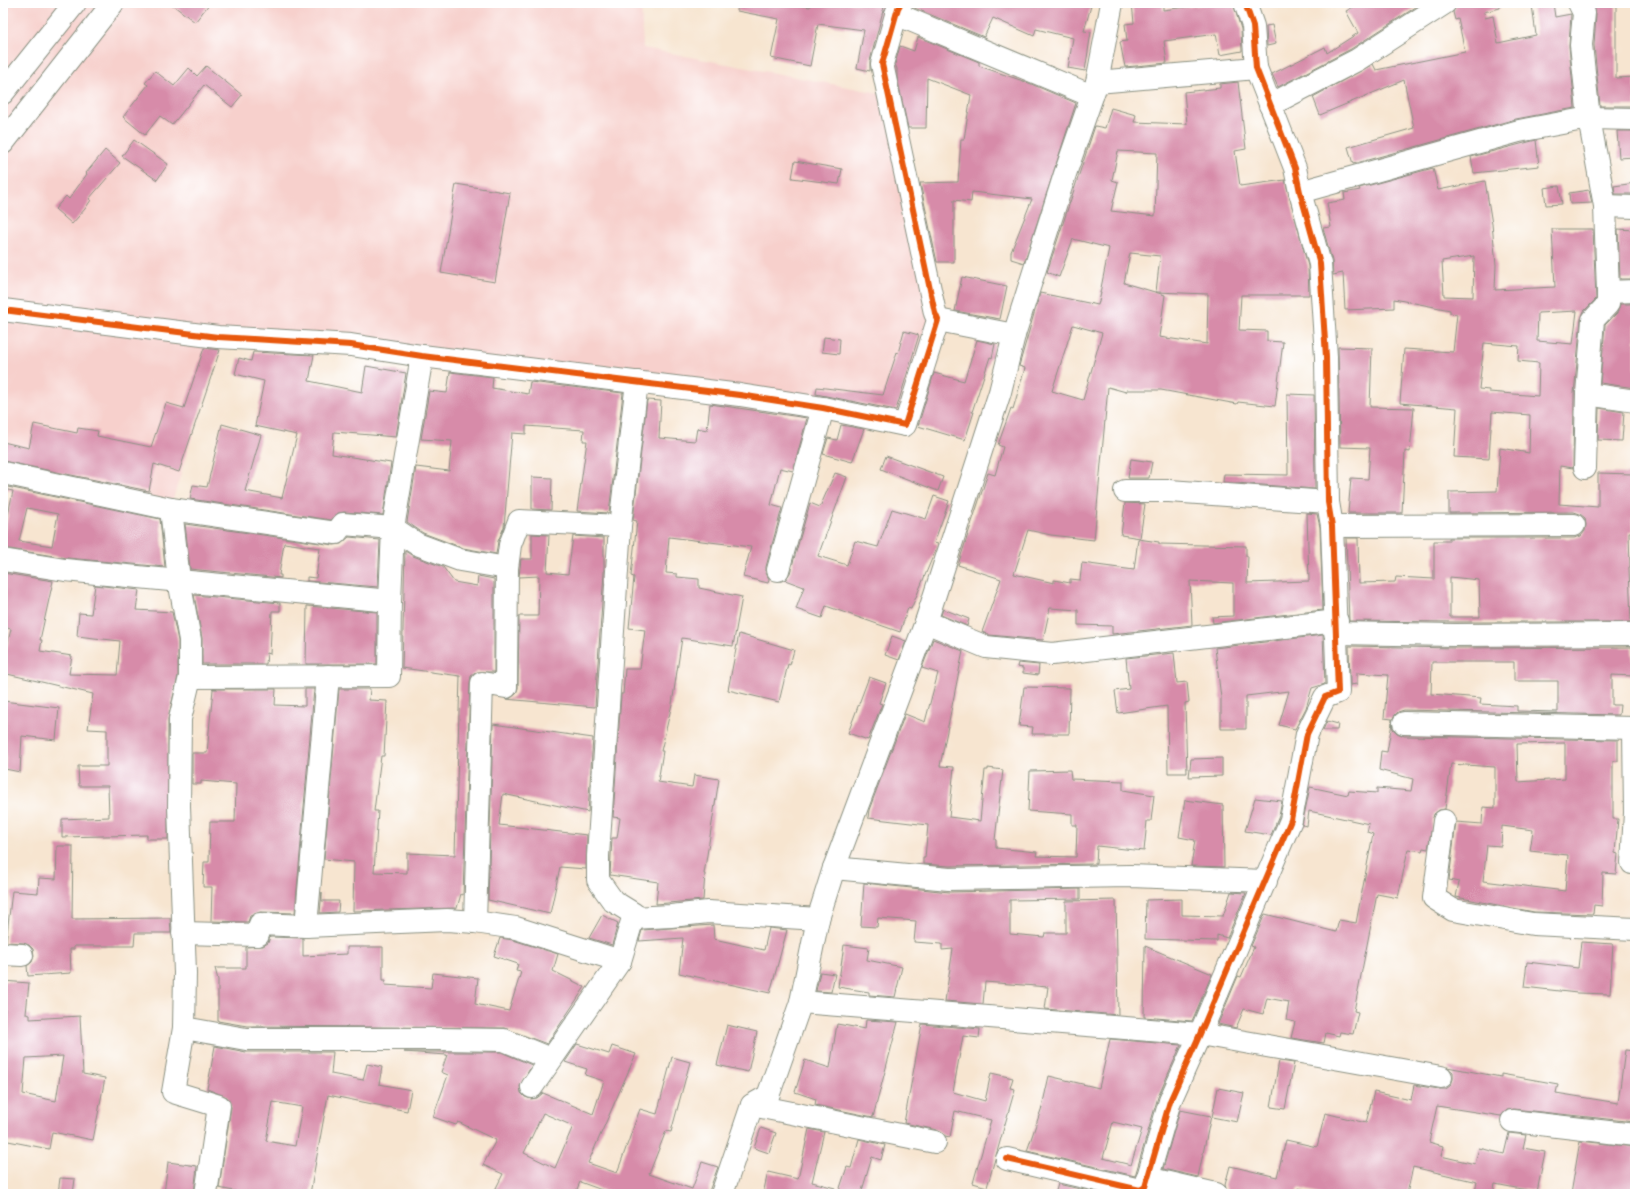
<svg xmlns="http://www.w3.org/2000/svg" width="1638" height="1197" font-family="Mynerve,sans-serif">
<rect width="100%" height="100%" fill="#fff"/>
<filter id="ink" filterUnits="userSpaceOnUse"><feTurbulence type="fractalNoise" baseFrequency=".025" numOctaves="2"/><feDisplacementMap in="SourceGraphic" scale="8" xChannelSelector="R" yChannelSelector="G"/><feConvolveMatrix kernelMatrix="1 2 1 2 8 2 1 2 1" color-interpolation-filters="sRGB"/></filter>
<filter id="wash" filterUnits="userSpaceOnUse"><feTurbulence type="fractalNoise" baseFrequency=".012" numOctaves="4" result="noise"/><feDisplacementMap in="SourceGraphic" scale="16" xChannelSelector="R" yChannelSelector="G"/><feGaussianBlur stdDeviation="0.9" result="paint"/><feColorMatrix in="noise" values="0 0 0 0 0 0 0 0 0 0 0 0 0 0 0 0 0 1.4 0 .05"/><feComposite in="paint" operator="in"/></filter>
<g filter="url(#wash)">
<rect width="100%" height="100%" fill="#f7e5d0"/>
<path fill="#f7d0cc" d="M3 3H641L643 48 884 94 935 322 897 431 439 355 226 330 172 502 3 473Z"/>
<g id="blocks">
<g fill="#d78ba9" fill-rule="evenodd">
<path d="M170 3H210L195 22Z"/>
<path d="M738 3H784L810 7 811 3H885L870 61V71L857 68 864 30 818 24 810 66 771 58 779 19 737 11Z"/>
<path d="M913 3H1082L1091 6 1084 31 1091 32 1085 71 1068 68 1073 38 1036 29 1034 36 993 18 984 37 912 7Z"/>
<path d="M1132 3H1163V10L1218 3H1233L1241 29 1242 51 1220 55 1216 34 1164 41 1167 63 1125 67 1120 42 1127 41 1125 24 1134 23Z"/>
<path d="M1361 3H1422L1351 49 1278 87 1272 74 1325 47 1327 53 1358 33 1346 11Z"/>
<path d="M1457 3H1499L1500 8 1484 12 1485 18 1493 16 1498 43 1536 35 1532 5 1553 3 1555 17 1571 14 1569 46 1575 108 1516 119 1353 164 1348 147 1414 128 1404 80 1320 115 1313 97 1373 64 1376 70 1465 52 1458 19 1455 20 1453 12Z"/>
<path d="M1593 3H1616V78L1635 77V106H1600L1594 45 1596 14Z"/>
<path d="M1272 25 1276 44 1267 46 1266 26Z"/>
<path d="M918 37 979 62V66L1029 83 1076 103 1024 263 1011 259V252L1032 199 972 192 971 202 954 200V262H937L920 183 958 182 961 139H964L971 95 927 78 926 128H908L897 77V69L895 64 900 46 914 51Z"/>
<path d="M206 66 242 95 232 107 204 85 172 125 160 116 145 135 123 117 148 85 145 83 155 71 174 86 189 68 197 76Z"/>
<path d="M1238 82 1246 149 1235 151 1240 186 1285 180 1308 266 1309 295H1241L1239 330 1267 331V341L1283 342 1275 406 1238 402 1237 404 1161 390H1127L1126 392 1108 387 1094 540 1051 535 1028 530 1014 574 1054 583V580L1070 583V579L1080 580 1082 563 1134 570 1138 539 1159 542V544L1246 546V556H1248L1247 583 1309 581 1307 513 1317 514 1320 527 1323 610 1213 623 1212 617 1233 616V583L1190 581 1192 625 1112 634V626L1078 625V610L1050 608 1043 640 989 635 982 632 1001 579 958 565 988 473 995 475 1003 447 998 445 1011 408 1013 409 1025 368 1019 366 1040 293 1098 305 1101 293H1100L1109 248 1073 239 1059 277 1047 272 1095 126 1105 128 1111 108 1136 115 1134 122 1187 124 1184 92 1220 88V84ZM1118 151 1157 153 1155 216 1111 211 1118 182 1112 180ZM1130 253 1160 256 1156 292 1208 294 1207 344 1159 337 1165 295 1124 283ZM1073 325 1102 333 1083 400 1052 391Z"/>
<path d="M1617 131H1635V157L1619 158Z"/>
<path d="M134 140 168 164 157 180 122 156Z"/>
<path d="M1536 140 1539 166 1474 173 1471 157Z"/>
<path d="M105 150 120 163 89 199 91 200 85 209 72 224 55 209 66 196 69 199 87 174 86 173Z"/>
<path d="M795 161 842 169 839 184 792 178Z"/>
<path d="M1433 168 1438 190 1485 181 1492 224 1496 265 1495 290 1555 287 1552 229H1593L1596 299 1584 311 1581 319 1574 394 1573 468 1560 466 1559 504 1598 507V473L1633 474V532H1629L1630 567H1629L1631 622H1455L1349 621 1346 538H1358L1359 583 1395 582 1396 577 1434 579V541H1449V538H1574L1581 536 1585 531 1586 525 1585 518 1580 514 1574 512 1449 513V492L1497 491 1500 448 1529 453 1530 415 1492 412 1489 459 1454 457 1457 408 1400 403 1404 349 1453 352 1457 314 1450 313V310L1394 299V308L1345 310 1343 273 1333 275 1332 261 1323 228 1331 227 1327 203 1345 200 1344 193 1360 190 1359 188ZM1474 256 1473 297 1444 296 1442 261ZM1577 311 1573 344 1537 341 1538 313ZM1484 343 1519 346 1518 361 1539 363 1538 396 1489 392V390L1479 389ZM1450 577 1479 580 1480 617H1450Z"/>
<path d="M1635 183V194H1615L1614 186Z"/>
<path d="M456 184 510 193 495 282 441 273Z"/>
<path d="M1559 186 1562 204 1546 205 1544 188Z"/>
<path d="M1589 190 1592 203 1570 204 1569 193Z"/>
<path d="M1618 229 1635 230V279H1620Z"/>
<path d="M962 277 1007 286 1000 319 955 311Z"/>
<path d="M1620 304H1635V388L1600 383 1605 325 1617 313Z"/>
<path d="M904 331 919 335 896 410 816 394 817 387 883 395 897 352 898 353Z"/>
<path d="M824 337 840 339 839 354 822 352Z"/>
<path d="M977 340 995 344 992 358 990 357 972 412H974L965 440 918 426 934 373 964 381Z"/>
<path d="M1338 347 1372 348 1370 407 1414 408 1410 452 1405 451 1402 513H1348L1351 478 1368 479 1370 448 1340 447Z"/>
<path d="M204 348 220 350 179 472 154 464 149 491 3 461V442L29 448 34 424 77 433 78 428 98 431 97 436 151 447 166 403 184 408Z"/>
<path d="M253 352 314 355 309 381 362 392 366 366 406 373 396 437 334 432 332 454 391 463 383 515 344 512 338 513 331 520 190 499 193 485 207 487 222 424 261 435 245 491 282 498 297 435 255 426 264 381 235 374 239 358 251 361Z"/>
<path d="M450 372 493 377 492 388 528 394 530 382 623 393 609 513 577 511 587 441H583L584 430 526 426V434L512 433 504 527 498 541 496 554 463 548 423 533 407 522 416 467 449 471 452 441 421 439 429 391 447 393Z"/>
<path d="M1287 394 1314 395 1315 489 1223 482 1224 474 1288 475Z"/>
<path d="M647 400 661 401 659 438 695 441 697 428 707 430 710 404 807 418 793 471 780 468 771 505 782 508 766 567V573L769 579 768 583 743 577 751 547 669 537 666 573 677 574V577L699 579V588L742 597 733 646 682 638 672 704 661 751H663L658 782 692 787 694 775 719 779 704 874H705L703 900 656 904 658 882 610 875 612 838H617L620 818 613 817 621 694H623L625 669H640L645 630 629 628 634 577 631 576 637 521 633 520Z"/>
<path d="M1599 408 1624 412 1622 441 1598 440Z"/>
<path d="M841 425 864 429 852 462 823 454 828 438 837 440Z"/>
<path d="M886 456 943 477 938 491 881 469Z"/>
<path d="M1131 459 1152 462 1149 478H1128Z"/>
<path d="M835 473 847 477 818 556 847 565 855 541 878 547 892 509 926 519 934 496 949 501 934 543 938 544 936 549 911 609 908 608 900 632 826 606 822 618 796 609 804 587 785 580 790 573 810 503 820 507Z"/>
<path d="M532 477 552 478 551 510 532 509Z"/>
<path d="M3 486 160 519 165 567 67 558 3 548V538L13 491 3 489ZM27 508 58 514 52 546 19 541Z"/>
<path d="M1125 503 1145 504 1140 538 1121 535Z"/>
<path d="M185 524 334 545 341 544 349 537 380 540 378 587 307 581V577L316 578 320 548 284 543 279 575H281V578L190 569Z"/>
<path d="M532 534 549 535 547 572 568 574 573 536 604 538V572L595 707 505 699 511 698 516 694 518 688 519 616H538L539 576 519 577 521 559H532Z"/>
<path d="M405 551 413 556 443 567 454 582 477 586 478 576 494 579V672H477L471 676 470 683 463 895 461 894 457 908 353 911 354 862 324 859 339 689H370L369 700 387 701 384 756H381L374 811H378L374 872 407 873V853L455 855 460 676 402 668Z"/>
<path d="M3 573 53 581 40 640H42L40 651 72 656 69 674 117 675 120 641 77 636 79 613 91 614 95 585 139 590 136 610 172 612 178 641V676L168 719V839H147V835L62 837V819L109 817 108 786H79L78 766H107V730L88 729 93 694 3 673V663L11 629 3 627Z"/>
<path d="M194 595 280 603V611H272L270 654 267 653 266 664H202V638Z"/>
<path d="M307 606 377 612V664H306Z"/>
<path d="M943 609 969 619 967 626 941 615Z"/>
<path d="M739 634 794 650 790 665 788 664 779 702 728 690Z"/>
<path d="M1323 635 1325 684 1312 688 1306 708 1295 729 1279 725 1289 691 1246 696V729H1221V698L1215 648Z"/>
<path d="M892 636 906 641 899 660 885 655Z"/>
<path d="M933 639 963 651 940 766 954 767 949 817 980 821 985 770H988V768L1003 770 995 840H996V848L1037 852 1036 856 1076 857 1077 825H1072V814L1028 811 1030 771 1070 770 1071 779 1123 781V790L1154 795 1151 821H1147L1144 851 1097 846 1096 864 949 866 923 864V858H925L928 825 868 818 869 810 905 714 925 722 938 673 922 668Z"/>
<path d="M1349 646 1455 648 1632 647 1634 676 1612 675V705H1620L1619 715 1404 710 1398 712 1394 716 1392 722V719L1384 718 1388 675 1357 673V684L1350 685ZM1432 662H1514V681H1558V712L1517 711V706L1480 704 1481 698 1431 694Z"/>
<path d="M1174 653 1177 683 1187 682 1189 702 1185 703 1187 773H1168L1167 706 1118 713 1115 691 1129 689 1126 658Z"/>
<path d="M1018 663 1039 665 1038 675 1023 673V668L1017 667Z"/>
<path d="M869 677 886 683 879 703 882 704 868 740 848 733Z"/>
<path d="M1024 687 1070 688 1069 734H1032L1033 727 1019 726Z"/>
<path d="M213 689H276L275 705 305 706V689H314L295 913 260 912 250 916 248 922 211 921 212 887H203L204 862H209L210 822H235L236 784 201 781V784H192V753H207Z"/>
<path d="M3 701 59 708 56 740 22 736 20 772 5 769 6 753 3 749Z"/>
<path d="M1327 721 1338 724 1337 730H1323Z"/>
<path d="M1392 723 1393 729 1397 733 1404 736 1618 740V761H1613V819H1618L1615 853 1618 854 1616 874 1603 873 1602 906 1594 905 1593 914 1534 912 1456 897 1459 882 1449 880 1456 822 1482 824 1483 807 1495 808V767L1451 764 1445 809 1439 810 1434 814 1428 849 1423 848 1422 851 1408 849 1398 898 1377 894 1354 1011 1358 1012 1353 1034 1340 1032 1339 1036 1326 1033 1324 1043 1291 1038 1295 1022 1286 1020 1289 1002 1267 998 1263 1014 1244 1009 1236 1028 1218 1024 1238 976 1241 977 1254 947 1251 946 1265 914 1336 932 1339 920 1356 923 1373 834 1367 832 1369 824 1309 811 1307 826 1302 825 1310 787 1348 795 1349 791 1377 793V788L1411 791 1413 779 1379 770 1381 751 1387 752ZM1565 743V779L1518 782 1517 744ZM1502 826 1533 830 1530 851 1568 855 1565 891 1483 881 1487 845 1501 846Z"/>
<path d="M493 724 593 738 588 812 503 794 499 825 587 835 586 869 560 867 550 914 488 900Z"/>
<path d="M1222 758V776L1189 777 1191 759Z"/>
<path d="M1255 798 1282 801 1279 816 1271 835 1245 831Z"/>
<path d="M1185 800 1223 805 1224 867 1191 866 1195 840 1179 837Z"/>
<path d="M57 846H73L72 919 170 918 171 933H135L134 946H74V949H70L71 973 28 976 27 966 32 962 34 956 33 949 29 945 23 943 6 942 12 891 38 893 39 878 56 879Z"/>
<path d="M864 883 949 892 1080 889V899L1010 900V934L1044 937 1045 933H1066V901L1116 900 1118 1015 1045 1009 1048 987 985 982 983 1004 945 1001 953 949 942 950V944L914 942 916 921 878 918 877 927 861 926Z"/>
<path d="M322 892V901H339L338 912 320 913Z"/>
<path d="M1231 892 1246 893 1227 938 1217 935V941L1145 939 1146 900 1182 899V915L1223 916Z"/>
<path d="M602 915 618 923 612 945 589 938Z"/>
<path d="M713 925 714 939 764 950 769 928 787 930 770 993 679 973 683 938 639 941 642 930Z"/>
<path d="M270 937 303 938V956L347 954V947H383V980H386L385 985 431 988 433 973 478 978 475 1004 509 1011 521 972 516 971 518 964 494 956 500 938 513 940 558 954 553 971 585 987 547 1044 504 1028 247 1026 218 1021V980L215 968H246V947L263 946 268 943Z"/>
<path d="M1581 942 1613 944 1610 994 1577 993 1524 987 1527 962 1578 968Z"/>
<path d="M844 945 869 948 867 960 902 967 895 997 869 995V992L838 987Z"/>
<path d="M1145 946 1212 974 1192 1021 1144 1017Z"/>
<path d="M820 972 835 974 831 992 816 991Z"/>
<path d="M3 981 29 983 26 1014 30 1015V1019L80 1016 83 1074 105 1078 93 1140 52 1132 49 1149 3 1140V1027L5 1010H3ZM63 1056 56 1101 23 1094 26 1058Z"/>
<path d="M866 1020 898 1022 873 1117 815 1105 816 1099 795 1092 805 1060 830 1068 837 1024 865 1029Z"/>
<path d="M922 1024 980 1029 979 1038 963 1036 953 1092 985 1101 991 1073 1013 1078 1010 1088 1015 1089 987 1187 973 1183 991 1120 955 1111 950 1137 945 1136 937 1130 904 1123Z"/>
<path d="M727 1025 757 1032 748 1072 717 1065Z"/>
<path d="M1110 1039 1181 1045 1158 1097 1135 1176 1027 1151 1042 1107 1049 1076 1099 1088ZM1113 1122 1142 1129 1131 1165 1103 1158Z"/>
<path d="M577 1044 609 1054 612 1046 636 1054 588 1163 617 1173 640 1109 657 1114 672 1057 690 1062 671 1132 666 1131 649 1174 692 1189 702 1162 718 1167 708 1194H613L580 1182 575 1194H493L503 1174 483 1165 496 1140 458 1122 456 1125 433 1117 448 1075 441 1072 447 1055 404 1052H501L532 1065 520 1086 521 1093 525 1097 531 1099 537 1098 543 1093 593 1114 604 1081 585 1075 587 1069 565 1062ZM543 1113 573 1126 555 1168 524 1153Z"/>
<path d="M215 1046 246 1052H333L331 1074 363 1080 367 1064 382 1067 379 1084 411 1090 407 1111 328 1095 310 1194H248L219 1188 231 1107 227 1097 207 1089ZM273 1102 302 1107 295 1146 266 1141Z"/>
<path d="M1625 1050 1635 1051V1122L1513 1109 1507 1110 1501 1116 1437 1106 1429 1142 1443 1146 1441 1156 1475 1164 1479 1148 1504 1154 1509 1133 1526 1135 1523 1148 1545 1152 1537 1192 1495 1184 1493 1194H1474L1477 1182 1413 1167 1407 1194H1322L1298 1188 1296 1194H1228L1225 1185 1230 1166 1277 1177 1286 1140 1317 1147 1325 1113 1366 1123 1374 1092 1411 1100 1414 1085 1439 1089H1446L1451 1085 1453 1079V1072L1447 1067 1501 1077V1074L1558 1084 1556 1093 1618 1103Z"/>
<path d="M1279 1061 1294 1063 1285 1109 1271 1107Z"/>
<path d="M1218 1088 1244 1093 1237 1122 1212 1117Z"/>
<path d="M1180 1110 1211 1116 1198 1177 1163 1169Z"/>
<path d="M761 1128 776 1133 769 1153 754 1148Z"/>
<path d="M809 1129 824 1132 812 1182 835 1188 834 1194H763L768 1172 798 1179Z"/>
<path d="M859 1139 885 1145 881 1160 872 1157 861 1194H838L847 1167 851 1168Z"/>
<path d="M1580 1141 1635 1147V1176L1632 1194H1616L1587 1190V1194H1571Z"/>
<path d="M168 1162 197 1166 194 1194H164Z"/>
<path d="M60 1178 75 1179 73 1194H58Z"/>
<path d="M1058 1184 1102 1194H1055Z"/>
</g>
</g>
</g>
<g filter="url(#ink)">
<use href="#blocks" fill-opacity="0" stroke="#8b9182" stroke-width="1"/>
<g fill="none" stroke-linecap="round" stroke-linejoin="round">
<g stroke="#8b9182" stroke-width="24">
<g id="street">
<path d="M1579 3 1584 13 1581 45 1589 118 1605 206 1608 292V304L1593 320 1587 394 1585 468"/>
<path d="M896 14 1092 96"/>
<path d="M1097 82 1256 68"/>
<path d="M1270 105 1357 60 1445 3"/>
<path d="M1300 192 1519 131 1589 118 1635 119"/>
<path d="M1605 206 1635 207"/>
<path d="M1608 292 1635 291"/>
<path d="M3 310 218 337 351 345 422 356 740 395 823 408 905 425 938 320 935 313 882 64 898 8 901 3"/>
<path d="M938 320 1014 335"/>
<path d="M637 382 620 526 598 856V880L613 901 634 914 633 918 671 916 708 912 818 919"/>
<path d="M1587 394 1635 401"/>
<path d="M3 473 171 509 336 533 343 524 393 528 417 544 460 560 507 568"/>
<path d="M1125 491H1169L1328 502"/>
<path d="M171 509 179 580 190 640V677L180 719 179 806 185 973 184 1028 173 1092 219 1106 206 1194"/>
<path d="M1332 526 1574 525"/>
<path d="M3 560 65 570 390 601"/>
<path d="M778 570 823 408"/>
<path d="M926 622 986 647 1052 654 1337 621"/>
<path d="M1335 633 1455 635 1635 634"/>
<path d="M190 677 389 676 390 601 393 528 422 356"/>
<path d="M1404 723 1635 728"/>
<path d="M1444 821 1434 898 1453 910 1533 924 1635 929"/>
<path d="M1632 863 1635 813 1634 728"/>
<path d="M834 868 949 879 1130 876 1266 881"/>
<path d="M475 922 482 683 506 687 507 568 510 545 519 521 620 526"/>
<path d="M306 926 328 676"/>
<path d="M183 933 258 935 260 924 306 926 447 920 475 922 516 928 620 961"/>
<path d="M3 954 22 955"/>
<path d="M801 1002 1200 1034 1441 1077"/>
<path d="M184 1028 246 1039H439L504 1040 550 1059"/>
<path d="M532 1087 620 961 633 918"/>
<path d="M752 1105 935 1142"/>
<path d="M1512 1121 1635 1135"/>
<path d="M1007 1159 1140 1190 1145 1187 1170 1101 1200 1034 1291 820 1307 734 1325 697 1338 692 1332 526 1328 502 1326 357 1320 264 1300 192 1295 168 1256 68 1253 26 1245 3"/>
<path d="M1147 1178 1216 1194"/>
<path d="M722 1194 752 1105 768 1096 801 1002 818 919 834 868 926 622 1000 392 1014 335 1065 174 1097 82 1112 3"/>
</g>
</g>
<g stroke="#8b9182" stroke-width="24">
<g id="highway">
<path d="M3 93 75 3"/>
<path d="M3 143 113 3"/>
</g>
</g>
<use href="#street" stroke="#fff" stroke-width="22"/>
<use href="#highway" stroke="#fff" stroke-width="22"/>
<g stroke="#fff" stroke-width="8">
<g id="cycleway">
<path d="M3 310 218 337 351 345 422 356 740 395 823 408 905 425 938 320 935 313 882 64 898 8 901 3"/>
<path d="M1007 1159 1140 1190 1145 1187 1170 1101 1200 1034 1291 820 1307 734 1325 697 1338 692 1332 526 1328 502 1326 357 1320 264 1300 192 1295 168 1256 68 1253 26 1245 3"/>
</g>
</g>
<use href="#cycleway" stroke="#e8590c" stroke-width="6"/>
</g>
</g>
<rect width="1638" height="1197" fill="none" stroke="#fff" stroke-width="16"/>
</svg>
